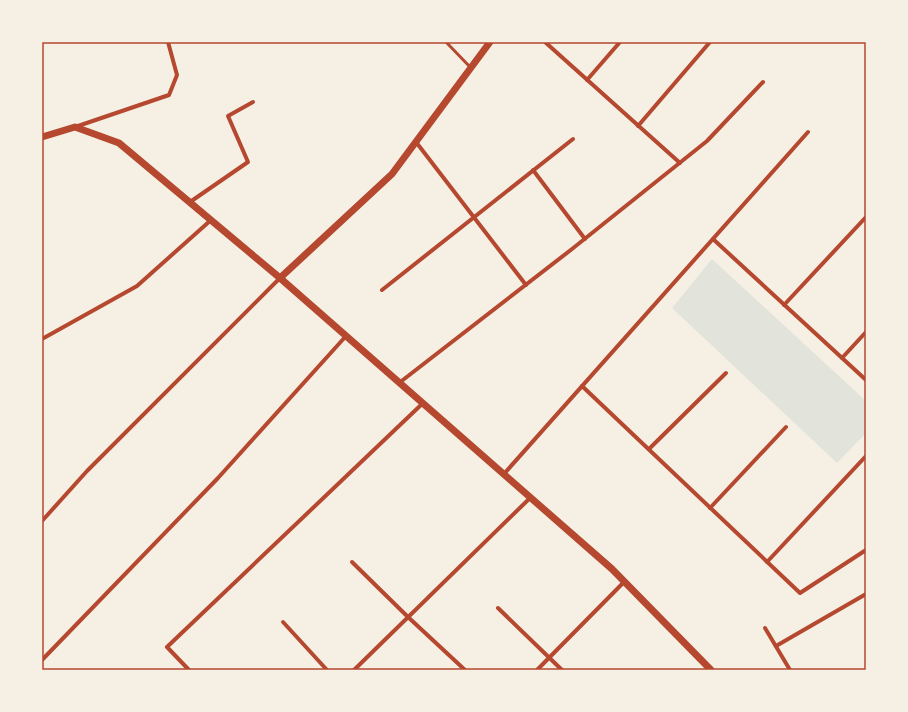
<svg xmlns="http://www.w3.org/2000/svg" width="908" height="712" font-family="'Public Sans',sans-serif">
<rect width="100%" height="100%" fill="#f6efe4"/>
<path fill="#e2e4dc" d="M712 259 866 401V433L837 463 672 308Z"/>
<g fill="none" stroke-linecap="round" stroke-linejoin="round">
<path stroke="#b5482f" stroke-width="3" d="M446 42 471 68"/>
<g stroke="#b5482f" stroke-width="4">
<path d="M545 42 680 163"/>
<path d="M587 80 620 42"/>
<path d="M638 126 710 42"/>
<path d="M75 127 169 95 177 75 168 42"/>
<path d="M416 142 526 285"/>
<path d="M533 170 585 239"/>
<path d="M190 202 248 162 228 116 253 102"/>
<path d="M713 239 866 380"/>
<path d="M382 290 573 139"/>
<path d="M784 305 866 217"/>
<path d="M42 339 137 286 211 220"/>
<path d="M842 358 866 332"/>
<path d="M399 383 572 249 707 141 763 82"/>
<path d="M582 386 800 593 866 550"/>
<path d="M649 449 726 373"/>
<path d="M503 475 808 132"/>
<path d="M710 508 786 427"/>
<path d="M42 521 87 471 280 278"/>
<path d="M352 562 408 617 465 670"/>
<path d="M767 562 866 456"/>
<path d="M498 608 562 670"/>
<path d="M283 622 327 670"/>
<path d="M765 628 790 670"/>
<path d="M776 646 866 594"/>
<path d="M42 660 218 478 346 336"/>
<path d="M189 670 167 647 422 404"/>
<path d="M354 670 530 498"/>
<path d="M537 670 624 582"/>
</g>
<g stroke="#b5482f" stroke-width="7">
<path d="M42 137 75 127 119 143 280 278 612 569 711 670"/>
<path d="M280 278 392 174 490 42"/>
</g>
</g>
<rect width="908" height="712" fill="none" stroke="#f6efe4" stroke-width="86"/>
<rect x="43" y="43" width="822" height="626" fill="none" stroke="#b5482f" stroke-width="1.5"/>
</svg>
